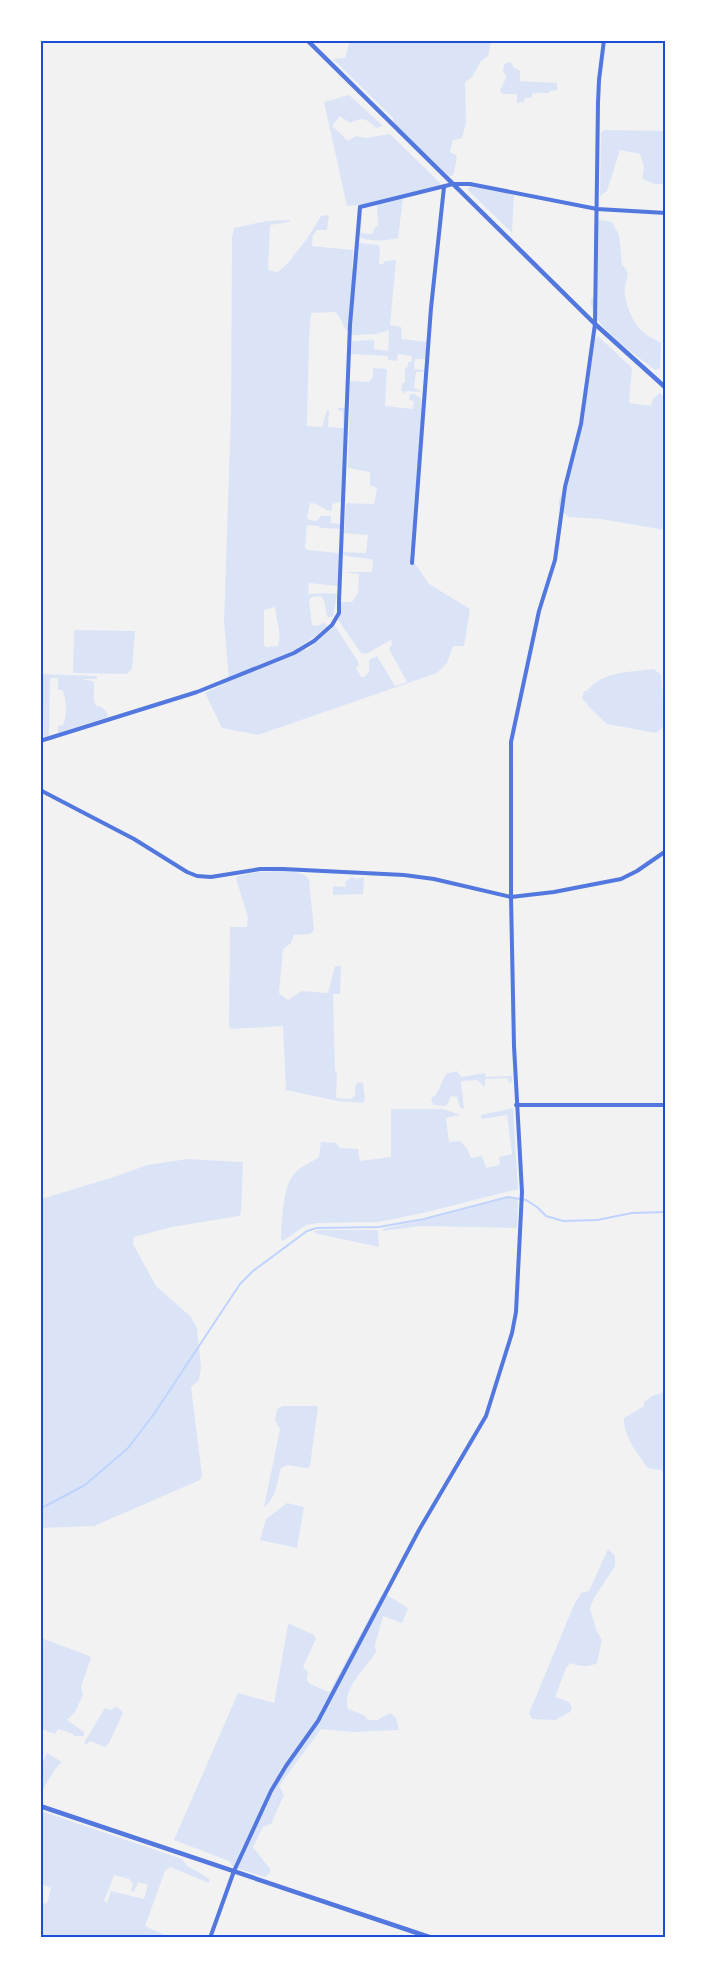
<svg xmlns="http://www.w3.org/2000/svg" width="706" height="1978" font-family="'Public Sans',sans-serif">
<rect width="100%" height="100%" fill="#f2f2f2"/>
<g fill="#dbe4f7" fill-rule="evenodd">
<path d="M350 41 491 42 488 56 481 61 472 77 465 82 466 123 462 138 453 140 450 152 457 156 454 173 452 176H449L394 123 393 118 333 59 345 58Z"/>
<path d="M508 62 512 63 513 67 520 71V81L557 83V90L550 91 549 93H533L531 98H525L524 102 517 103V94H503L500 92C501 85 506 82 506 75L503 72 504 65Z"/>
<path d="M349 95 383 126 376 128C366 118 363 117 350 123L340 116 332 126 348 141 356 136 365 138 390 134 440 183 439 186 361 205 347 206 324 102Z"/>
<path d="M604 130 665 131V184H654L642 179 644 167 640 154 620 150 607 191 600 196 601 133Z"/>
<path d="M469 186 514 195 512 233 468 190Z"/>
<path d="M403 198 398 238C386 241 370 242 359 237L361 211H362L361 233 372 234 375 227 378 226 377 205Z"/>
<path d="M329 215 327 230H317L313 235 312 246 353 250 352 270 356 269 358 245 360 243 378 245 380 248 379 264H383L385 261 396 260 390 325 401 327 402 339 427 342 425 359H415L414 369 424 370 423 372H416L414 388 420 390V392L406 391 405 394 401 390 402 384 405 382V369L408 366V362H411L412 356 398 354 397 361 388 360V356L351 354 352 341 374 340V349L388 351 389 330 376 334 353 335C340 327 344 320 335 312L311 313 309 338 307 426 322 427 327 410 329 411 328 427 343 428V411L338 410V408H345L341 502 332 504V511C323 511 320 503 310 503L307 519 316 521 321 516H331V523L340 524V529L321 528 318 526 307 525 305 548 308 550 338 553 340 555 338 586 309 583 308 594 325 593 337 594 333 617H328C324 611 327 602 321 596L312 597 309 600 312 625 318 626 324 622 327 626 313 638 297 648 307 650 335 626 357 660 359 665 356 668 361 677H364L369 672V660L377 656 395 686 407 682 389 649 392 644 391 640 366 654 361 653 338 620 341 602H352L358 593 359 574 342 572H372L373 560C363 557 354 558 344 555L343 552 366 553 368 535 344 533 346 503 374 504 377 488 370 485V472L348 468 350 381 369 382 373 377V368L387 369 385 406 413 409 414 401 409 400 410 394H414L421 398 422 411 410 556 429 584 470 609 464 646H453L447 663 437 673 258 735 222 728 205 693 229 681 224 622 231 410 232 237 234 228 267 221 290 220 289 222 270 225 268 270 278 272 287 264 306 240 321 216ZM275 607C276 622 282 632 278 646L266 647 264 645V610Z"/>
<path d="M600 220 612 222 619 235 622 265C631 273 627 276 625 286 623 299 632 321 641 330 646 336 655 339 661 343L660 368 655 370C639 358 602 331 594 314 592 309 591 304 591 299L594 297V224Z"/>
<path d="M598 336 632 368 629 403 651 406 653 399 660 393 665 399V530L600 519 569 517 559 509V501L567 480 582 423 595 339Z"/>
<path d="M74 630 135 631 132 668 127 674 73 673Z"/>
<path d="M654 669 661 675 664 711 663 727 656 733 607 724 591 709 582 698 584 691H587C602 671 631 672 654 669Z"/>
<path d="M42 674 97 676V679H85L84 680 92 681 94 683V701L96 706C103 707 106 709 108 717L58 733V726L63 725C67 719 67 697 62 690H58V678H50L49 736 44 738Z"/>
<path d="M259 872C273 872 299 867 309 879L314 930 310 934 294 935 291 943 283 949 279 993 288 1000 302 991 328 993 335 966H341L340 994H333L335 1071 337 1072 336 1098 351 1099 355 1095V1086L358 1082 363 1083 365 1100 362 1103 338 1101 286 1090 283 1026 231 1029 229 1025 230 927H247L248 917 236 879 238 876Z"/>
<path d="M352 877 356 879 364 877 363 894 333 895V886L346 887 345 882Z"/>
<path d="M457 1071 461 1077 485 1073 486 1077 512 1076V1082L509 1083 508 1078 485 1079V1087L477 1080 461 1081 464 1109 460 1108 457 1097 451 1096 446 1106 433 1105 431 1098 436 1095 446 1074Z"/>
<path d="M513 1108 518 1189 423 1213 378 1222 318 1223 306 1225 283 1241 281 1239C282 1221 282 1187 295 1173 301 1166 312 1162 319 1157L321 1142 336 1143 340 1148 358 1149 360 1161 391 1157V1109H443L461 1115 446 1118 449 1142 460 1141 467 1148 471 1158 482 1156 486 1168 500 1165 499 1157 512 1154 507 1115 481 1119V1115Z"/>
<path d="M187 1159 243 1162 241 1213 239 1216 172 1227 134 1237 133 1244 156 1286 191 1317 197 1328 201 1367 199 1380 191 1387 202 1475 200 1480 94 1526 41 1528V1199L114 1177 147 1165Z"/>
<path d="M508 1198 518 1199 517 1228 421 1226 383 1231 382 1229 433 1218Z"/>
<path d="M321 1230H378L379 1247 314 1233 315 1231Z"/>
<path d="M665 1393H666L665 1471 648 1468C638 1454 623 1436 624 1418L644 1406V1402C652 1395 656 1394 665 1393Z"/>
<path d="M283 1406H316L318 1407 310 1466 307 1468 287 1465 281 1468C277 1482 276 1499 264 1507L280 1429 275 1420 277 1409Z"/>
<path d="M287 1503 304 1507 297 1548 260 1540 266 1519Z"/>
<path d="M608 1549 615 1556V1566L594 1598 590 1608 596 1630 602 1640 597 1663C587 1668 580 1666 570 1663L566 1668 555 1697 569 1702 572 1707 570 1712 555 1720 532 1719 529 1713 574 1605 581 1593 589 1591Z"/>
<path d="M387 1595 408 1608 402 1623 383 1616 375 1645 376 1652C366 1668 342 1688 348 1709L364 1715 368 1720H377L390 1713 396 1718 399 1730 353 1732 321 1729 279 1786 284 1795 271 1824 263 1827 253 1847 270 1869V1872L265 1877 233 1867 229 1861 174 1840 238 1693 274 1703 288 1625 290 1624 314 1635 316 1639 303 1667 308 1672 307 1679 309 1683 328 1692 330 1691 381 1596Z"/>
<path d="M41 1638 87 1655 91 1658 81 1686 83 1695 75 1712 67 1720 84 1732V1736H74L73 1734 58 1729 55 1734 41 1729Z"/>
<path d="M116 1707 121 1710 123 1713 109 1743 105 1747 90 1741 87 1744 84 1743 105 1708 110 1710Z"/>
<path d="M47 1753 62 1762 55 1769 41 1793V1767Z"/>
<path d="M41 1811 182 1859 187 1866 202 1874 210 1880 209 1883 170 1867 165 1871 145 1926 169 1937H41V1904L47 1903 51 1888 41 1884ZM114 1875 129 1879 133 1884 131 1891 134 1892 138 1882 148 1885 144 1899 111 1891 107 1903 104 1901Z"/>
</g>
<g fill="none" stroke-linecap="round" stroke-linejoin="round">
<path stroke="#bfd3fe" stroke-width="2" d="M40 1509 85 1485 128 1448 154 1414 240 1284 253 1271 307 1231 317 1228 379 1227 424 1219 508 1197 526 1200 537 1207 546 1216 563 1221 597 1220 632 1213 666 1212"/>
<g stroke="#5277de" stroke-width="4">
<path d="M412 563 431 308 444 187"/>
<path d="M40 741 197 692 294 653 314 641 332 625 339 613V601L350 325 360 207 453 184H470L597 209 666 213"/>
<path d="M40 790 134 839 187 872 197 876 211 877 260 869H283L404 875 434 879 511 897 554 892 621 879 637 871 666 851"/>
<path d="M516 1105H666"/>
<path d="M210 1938 234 1871 271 1791 286 1766 318 1721 419 1530 486 1416 512 1333 516 1312 522 1192 514 1046 511 897V742L539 611 555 560 565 487 581 424 595 324 598 103 599 80 604 40"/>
</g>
<g stroke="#5277de" stroke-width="4.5">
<path d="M307 40 595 324 666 388"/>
<path d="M40 1806 432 1938"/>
</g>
</g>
<rect width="706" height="1978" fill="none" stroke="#ffffff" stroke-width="84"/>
<rect x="42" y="42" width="622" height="1894" fill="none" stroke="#1d4ed8" stroke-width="2"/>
</svg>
